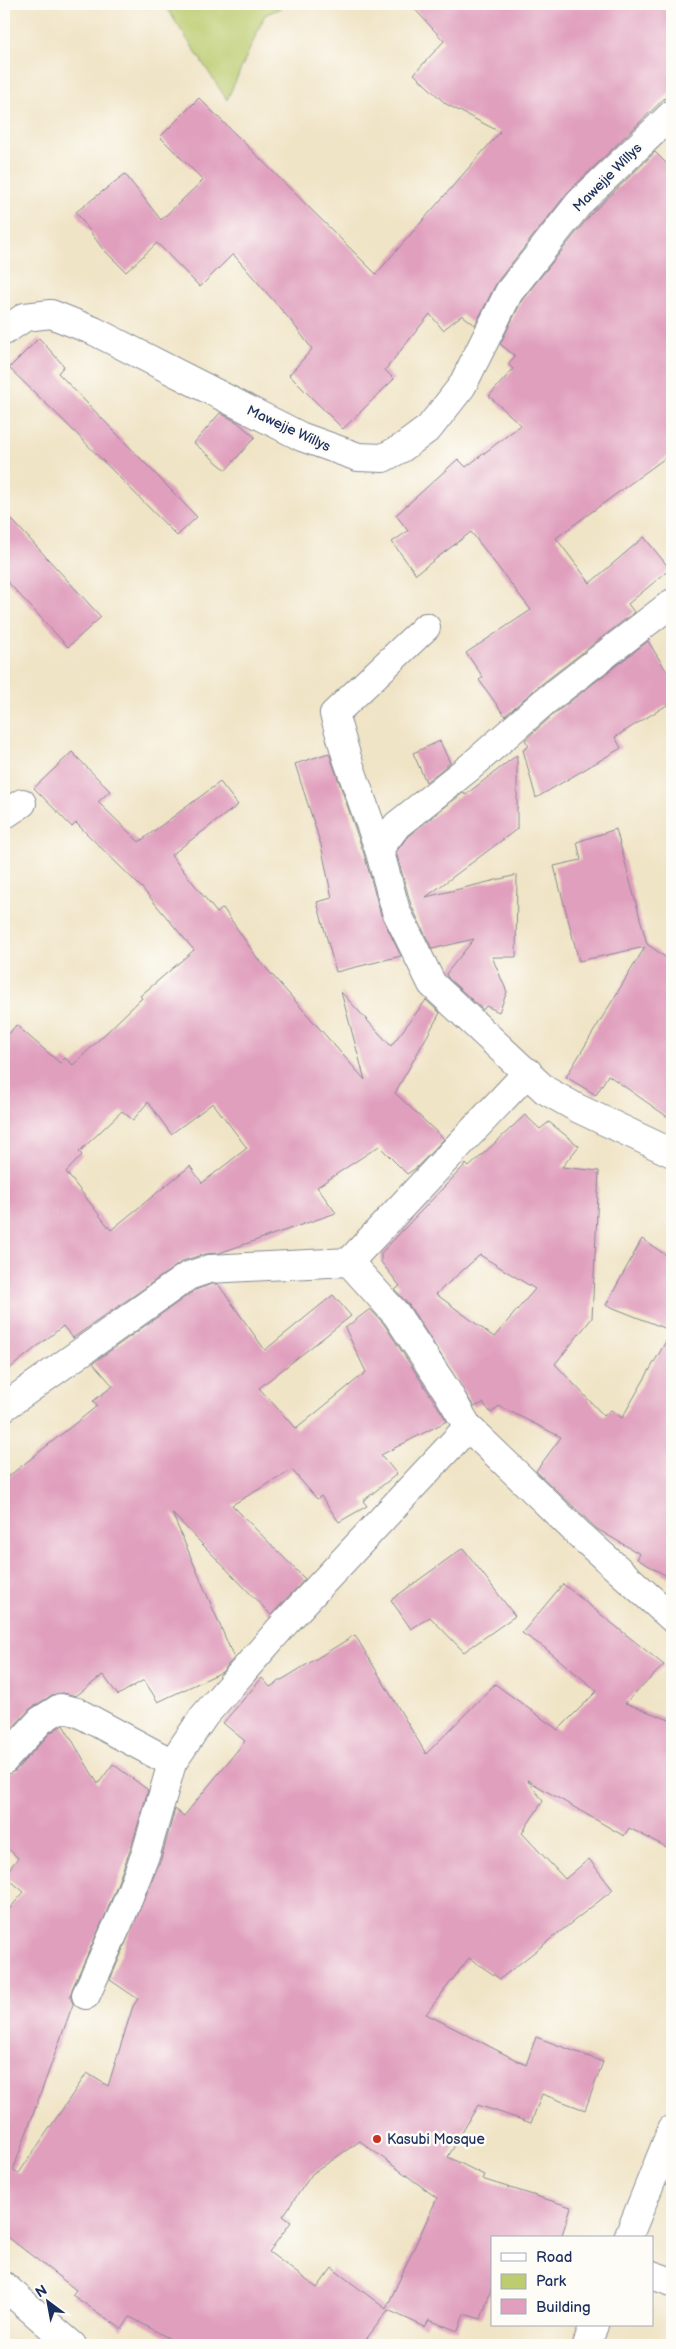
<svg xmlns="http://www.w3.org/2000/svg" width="676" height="2349" font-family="'Balsamiq Sans',sans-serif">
<rect width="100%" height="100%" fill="#fdfcf7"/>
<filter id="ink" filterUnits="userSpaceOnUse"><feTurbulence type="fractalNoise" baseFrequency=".02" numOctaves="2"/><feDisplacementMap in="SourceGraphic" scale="10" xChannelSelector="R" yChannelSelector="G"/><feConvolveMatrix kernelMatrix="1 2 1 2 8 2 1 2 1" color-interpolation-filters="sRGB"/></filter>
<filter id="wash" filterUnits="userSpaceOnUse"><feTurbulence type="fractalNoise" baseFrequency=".0096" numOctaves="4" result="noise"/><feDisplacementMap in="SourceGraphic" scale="20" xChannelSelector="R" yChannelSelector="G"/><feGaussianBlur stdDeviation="1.12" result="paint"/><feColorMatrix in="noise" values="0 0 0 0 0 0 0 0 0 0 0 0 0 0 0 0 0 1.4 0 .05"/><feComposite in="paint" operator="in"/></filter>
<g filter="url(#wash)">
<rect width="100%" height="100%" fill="#f0e4c6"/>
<path fill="#bccc6f" stroke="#6c7e66" d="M164 4H289L265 15 227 100Z"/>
<g id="blocks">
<g fill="#e09fbd" fill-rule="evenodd">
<path d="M410 4H672V91L568 192 497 282 475 325 462 315 443 330 430 314 385 370 394 379 343 429 289 375 312 349 292 322 233 254 200 287 157 243 126 272 102 248 76 212 125 174 161 220 203 180 160 137 199 98 376 274 500 132 446 104 414 74 444 41Z"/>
<path d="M655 152 672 169V453L556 538 590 583 644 537 670 569 628 604 634 612 631 615 534 690 505 716 479 680 483 677 466 653 531 610 471 532 416 574 392 542 408 531 396 515 458 459 466 467 521 425 489 396 513 369 508 364 515 356 500 344 522 300 592 213Z"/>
<path d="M39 338 64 366 58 373 197 517 177 536 60 417 9 368Z"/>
<path d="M220 413 237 422 255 437 226 470 194 443Z"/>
<path d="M4 511 101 617 68 647 4 578Z"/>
<path d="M648 641 672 680V702L615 737 621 748 536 798 523 750 529 746 525 740 554 714Z"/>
<path d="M440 741 450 763 426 782 413 753Z"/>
<path d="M72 752 110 791 98 802 139 842 220 782 238 805 171 855 217 913 223 908 258 959 365 1080 341 992 391 1046 426 1000 440 1013 395 1093 444 1139 416 1168 407 1174 379 1146 317 1187 336 1213 219 1253 204 1254 183 1261 73 1338 63 1326 4 1373V1040L16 1025 60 1063 65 1058 73 1065 142 998 140 996 194 950 142 888 76 823 72 827 34 788ZM148 1102 171 1134 213 1103 247 1148 202 1183 190 1166 111 1230 66 1172 82 1155 79 1152 122 1111 133 1120Z"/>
<path d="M329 753 364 854 381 915 401 956 336 972 317 902 332 898 321 845 295 764Z"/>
<path d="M517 755V829L426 897 517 875 516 957H492L507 992 499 1012 486 1006 483 1010 448 978 446 974 474 939 432 949 411 905 396 852 408 836 464 792 465 795Z"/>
<path d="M616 829 647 944 672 962V1120L608 1075 596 1095 566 1077 645 947 579 961 554 866 581 860 577 842Z"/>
<path d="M525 1115 540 1129 549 1122 579 1146 562 1167 599 1171 592 1318 555 1364 604 1416 611 1410 622 1418 672 1331 606 1305 642 1239 672 1259V1579L637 1559 640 1554 597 1529 536 1471 561 1437 499 1406 491 1413 483 1403 474 1407 409 1305 395 1290 400 1286 381 1262V1253L466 1164 469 1167ZM480 1255 535 1289 494 1337 436 1294Z"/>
<path d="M212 1284H218L265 1350 333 1295 351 1316 259 1388 296 1429 366 1372 345 1328 370 1309 384 1324 447 1421 381 1455 397 1474 363 1501 367 1506 339 1522 321 1496 317 1499 292 1470 232 1505 305 1579 271 1615 172 1513 234 1658 222 1672 158 1702 144 1680 118 1695 103 1675 76 1696 63 1693 52 1695 30 1709 4 1737V1480L97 1406 93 1401 113 1386 93 1363 195 1290Z"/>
<path d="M463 1548 515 1616 464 1652 430 1617 411 1629 391 1600Z"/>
<path d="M563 1584 664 1665 625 1703 672 1721V1850L629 1828 624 1836 527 1780 543 1801 522 1833 565 1879 589 1859 613 1890 500 1979 469 1958 426 2014 526 2065 536 2037 603 2062 585 2110 542 2094 531 2123 478 2105 448 2157 484 2175 482 2179 571 2207 561 2238H492V2287L481 2319 464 2314 458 2331 429 2320 425 2327 388 2310 362 2345H181L130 2317 122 2329 72 2295 76 2290 4 2234V1915L24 1892 4 1875 18 1858 4 1845V1775L15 1771 51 1732 63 1725 98 1784 113 1764 148 1790 131 1848 107 1911 72 1989 70 1996 73 2004 13 2170 19 2173 87 2073 108 2086 133 2006 138 1999 110 1980 161 1859 175 1809 184 1816 245 1741 223 1723 262 1678 270 1687 355 1635 426 1754 495 1684 558 1730 597 1691 545 1648 522 1633ZM360 2141 437 2198 386 2309 332 2268 317 2288 269 2252 291 2222 283 2216 312 2174Z"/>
</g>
</g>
</g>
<g filter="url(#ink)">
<use href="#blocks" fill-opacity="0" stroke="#868a92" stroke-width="1"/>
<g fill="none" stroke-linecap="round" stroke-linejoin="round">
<g stroke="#868a92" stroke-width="30">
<g id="street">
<path d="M4 331 25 317 51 314 94 331 302 437 358 457 383 458 402 448 429 428 462 386 509 292 580 202 672 114"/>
<path d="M672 603 544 702 470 767 397 825 379 849 396 911 432 984 545 1090 577 1108 672 1153"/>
<path d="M4 815 22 803"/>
<path d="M379 849 347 758 334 714 426 627"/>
<path d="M349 1262 396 1314 447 1391 468 1427 580 1535 672 1618"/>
<path d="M4 1407 188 1276 209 1269 349 1262 528 1072"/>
<path d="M4 1760 41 1720 60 1708 77 1712 172 1763"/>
<path d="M86 1995 121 1917 146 1853 172 1763 204 1716 286 1622 468 1427"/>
<path d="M652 2275 672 2282"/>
</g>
</g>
<g stroke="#868a92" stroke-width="30">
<g id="secondary">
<path d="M628 2238 672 2129"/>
<path d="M4 2286 72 2345"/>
<path d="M587 2345 594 2325"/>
</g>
</g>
<use href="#street" stroke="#fff" stroke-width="28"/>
<use href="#secondary" stroke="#fff" stroke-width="28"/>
</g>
</g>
<circle fill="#c8321e" stroke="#fdfcf7" stroke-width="2" cx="377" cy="2139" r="5"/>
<g text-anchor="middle" stroke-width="5" stroke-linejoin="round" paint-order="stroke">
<g font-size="14" fill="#1b2f5e" stroke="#fdfcf7">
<text transform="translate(607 177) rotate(-45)" y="5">Mawejje Willys</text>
<text transform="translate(289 428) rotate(25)" y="5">Mawejje Willys</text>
</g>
<g font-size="14" fill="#1b2f5e" stroke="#fdfcf7" text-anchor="start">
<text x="387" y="2144">Kasubi Mosque</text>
</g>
</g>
<rect width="676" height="2349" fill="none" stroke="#fdfcf7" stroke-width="20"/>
<rect x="491" y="2236" width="162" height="90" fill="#fdfcf7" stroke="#a3aaba"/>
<rect x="501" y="2253" width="25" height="8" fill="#ffffff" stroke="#a3aaba"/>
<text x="536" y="2262" font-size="15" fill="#1b2f5e">Road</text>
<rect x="501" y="2274" width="25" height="15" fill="#bccc6f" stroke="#a3aaba"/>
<text x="536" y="2286" font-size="15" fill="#1b2f5e">Park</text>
<rect x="501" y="2299" width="25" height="15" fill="#e09fbd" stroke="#a3aaba"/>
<text x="536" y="2312" font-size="15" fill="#1b2f5e">Building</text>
<g transform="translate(48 2302) rotate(328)" stroke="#fdfcf7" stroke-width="4" paint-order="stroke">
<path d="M0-4L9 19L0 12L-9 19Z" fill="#1b2f5e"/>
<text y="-8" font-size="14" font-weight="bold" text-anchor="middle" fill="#1b2f5e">N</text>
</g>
</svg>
